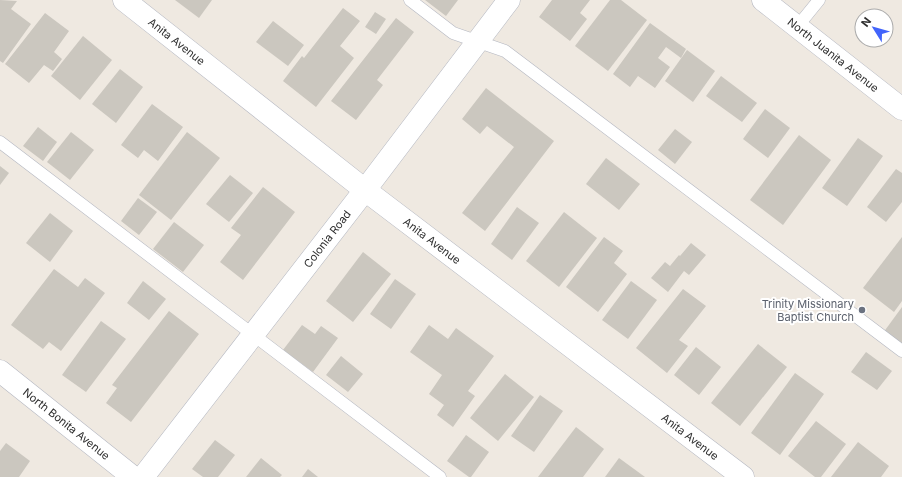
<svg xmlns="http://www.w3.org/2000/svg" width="902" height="477" font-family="Inter,sans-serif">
<rect width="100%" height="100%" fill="#efe9e1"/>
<g fill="#cbc7bf">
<path d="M0 0 17 1 11 9 31 24 3 63 0 61Z"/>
<path d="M175 0H212L199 18Z"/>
<path d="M425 0H458L446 16Z"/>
<path d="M552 0H590L580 13 587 19 570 41 539 17Z"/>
<path d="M610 0H621L647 20 608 71 575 46Z"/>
<path d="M343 8 360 21 340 46 354 58 316 107 283 81 302 56 304 58Z"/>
<path d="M375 12 386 19 376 34 365 27Z"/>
<path d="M45 13 69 31 54 52 62 59 53 71 44 65 29 83 5 64Z"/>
<path d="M396 18 414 32 377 80 383 85 356 120 331 101Z"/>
<path d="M273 21 304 45 288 66 256 42Z"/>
<path d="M650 23 686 49 681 58 666 47 658 58 670 67 655 88 638 76 630 87 613 74Z"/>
<path d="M83 36 112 60 80 100 51 76Z"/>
<path d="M687 50 715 71 693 102 665 81Z"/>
<path d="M120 69 143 87 116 123 92 104Z"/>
<path d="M721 76 757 103 742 122 706 96Z"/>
<path d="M486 88 554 141 485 231 462 213 514 147 487 126 480 134 462 119Z"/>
<path d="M152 104 183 127 158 161 144 150 138 158 121 145Z"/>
<path d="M765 109 790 128 768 158 743 139Z"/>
<path d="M38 127 57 142 43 161 23 146Z"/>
<path d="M675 129 692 142 675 164 658 150Z"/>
<path d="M71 132 94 150 70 180 47 162Z"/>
<path d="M187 132 220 158 171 220 139 195Z"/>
<path d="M799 135 831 160 783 225 750 200Z"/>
<path d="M858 138 883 156 847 206 822 188Z"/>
<path d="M606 158 640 184 619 210 586 184Z"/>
<path d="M0 166 9 173 0 185Z"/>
<path d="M896 169 902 173V202L886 222 867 207Z"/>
<path d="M230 175 253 193 229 222 206 204Z"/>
<path d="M263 187 295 212 243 280 220 262 241 235 231 228Z"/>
<path d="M138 198 157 212 139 235 121 221Z"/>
<path d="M517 207 539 223 512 260 491 244Z"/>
<path d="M564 212 597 238 559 287 526 261Z"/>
<path d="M50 213 73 231 50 262 26 243Z"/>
<path d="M174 222 204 245 183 272 153 249Z"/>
<path d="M604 237 623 251 614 263 627 274 598 312 566 287Z"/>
<path d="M902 237V301L894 312 863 288Z"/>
<path d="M691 243 706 255 689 275 684 271 668 292 651 278 665 262 670 266 679 255 680 256Z"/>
<path d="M363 252 391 274 353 322 326 301Z"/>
<path d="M54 269 78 287 85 278 105 293 61 351 49 342 43 349 11 325Z"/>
<path d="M395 279 416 294 391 329 370 314Z"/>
<path d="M143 281 166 299 149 320 127 303Z"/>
<path d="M631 281 657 300 628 339 602 320Z"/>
<path d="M683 289 706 306 679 340 688 346 667 373 636 348Z"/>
<path d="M902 307V347L883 333Z"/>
<path d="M169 311 199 334 131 422 106 403 117 388 112 385Z"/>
<path d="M101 321 126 339 86 392 62 375Z"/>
<path d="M302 325 315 334 321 326 338 338 313 372 283 350Z"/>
<path d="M429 325 448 339 456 328 494 356 468 391 475 396 453 427 437 415 444 405 429 394 442 375 410 352Z"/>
<path d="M758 344 787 367 740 426 711 403Z"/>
<path d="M696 347 721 367 699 395 674 375Z"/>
<path d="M866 352 892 371 877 390 851 372Z"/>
<path d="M341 356 363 374 348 392 326 375Z"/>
<path d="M795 373 824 394 780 455 751 433Z"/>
<path d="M505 374 534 397 498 441 470 418Z"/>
<path d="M540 395 563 411 534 452 511 436Z"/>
<path d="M816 421 846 444 821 477H815L788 456Z"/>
<path d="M576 427 604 449 583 477H538Z"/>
<path d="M466 435 489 452 471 477H469L447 461Z"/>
<path d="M215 440 235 455 218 477H203L192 469Z"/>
<path d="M858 442 889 466 881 477H831Z"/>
<path d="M6 443 30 461 19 477H0V451Z"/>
<path d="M261 458 282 475 280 477H246Z"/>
<path d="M619 458 645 477H605Z"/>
<path d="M308 469 318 477H302Z"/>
</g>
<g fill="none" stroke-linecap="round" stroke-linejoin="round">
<g stroke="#b4b7c1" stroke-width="13">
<g id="lane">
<path d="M410 0 453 33 505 51 902 351"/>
<path d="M797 27 819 0"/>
<path d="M0 142 440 477"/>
</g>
</g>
<g stroke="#b4b7c1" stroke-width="23">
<g id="street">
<path id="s1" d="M124 0 365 190 743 477"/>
<path id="s2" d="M763 0 902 109"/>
<path id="s3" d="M0 371 133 477"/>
</g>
</g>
<g stroke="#b4b7c1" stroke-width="23">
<g id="secondary">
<path id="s4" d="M143 477 365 190 509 0"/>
</g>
</g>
<use href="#lane" stroke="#fff" stroke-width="12"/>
<use href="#street" stroke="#fff" stroke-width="22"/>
<use href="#secondary" stroke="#fff" stroke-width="22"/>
</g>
<circle fill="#6b7280" stroke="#fff" stroke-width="1.5" cx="862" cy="310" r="4"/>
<g text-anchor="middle" stroke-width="4" stroke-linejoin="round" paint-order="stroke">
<g font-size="11" fill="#2e2e2e" stroke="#fff">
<text dy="4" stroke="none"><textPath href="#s1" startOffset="67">Anita Avenue</textPath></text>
<text dy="4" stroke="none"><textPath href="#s2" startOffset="89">North Juanita Avenue</textPath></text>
<text dy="4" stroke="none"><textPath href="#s4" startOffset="301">Colonia Road</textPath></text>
<text dy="4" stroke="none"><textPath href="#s1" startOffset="391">Anita Avenue</textPath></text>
<text dy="4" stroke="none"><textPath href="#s3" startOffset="85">North Bonita Avenue</textPath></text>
<text dy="4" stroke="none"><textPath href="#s1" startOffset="715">Anita Avenue</textPath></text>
</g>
<g font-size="11" fill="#5b616d" stroke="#fff" text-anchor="end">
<text x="854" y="308">Trinity Missionary<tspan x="854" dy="13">Baptist Church</tspan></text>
</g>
</g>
<g transform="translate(874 28) rotate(307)"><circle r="19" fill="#ffffff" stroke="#ababab"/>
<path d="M0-3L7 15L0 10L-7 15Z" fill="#4264fb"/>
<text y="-6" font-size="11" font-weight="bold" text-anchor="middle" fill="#2e2e2e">N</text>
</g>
</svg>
